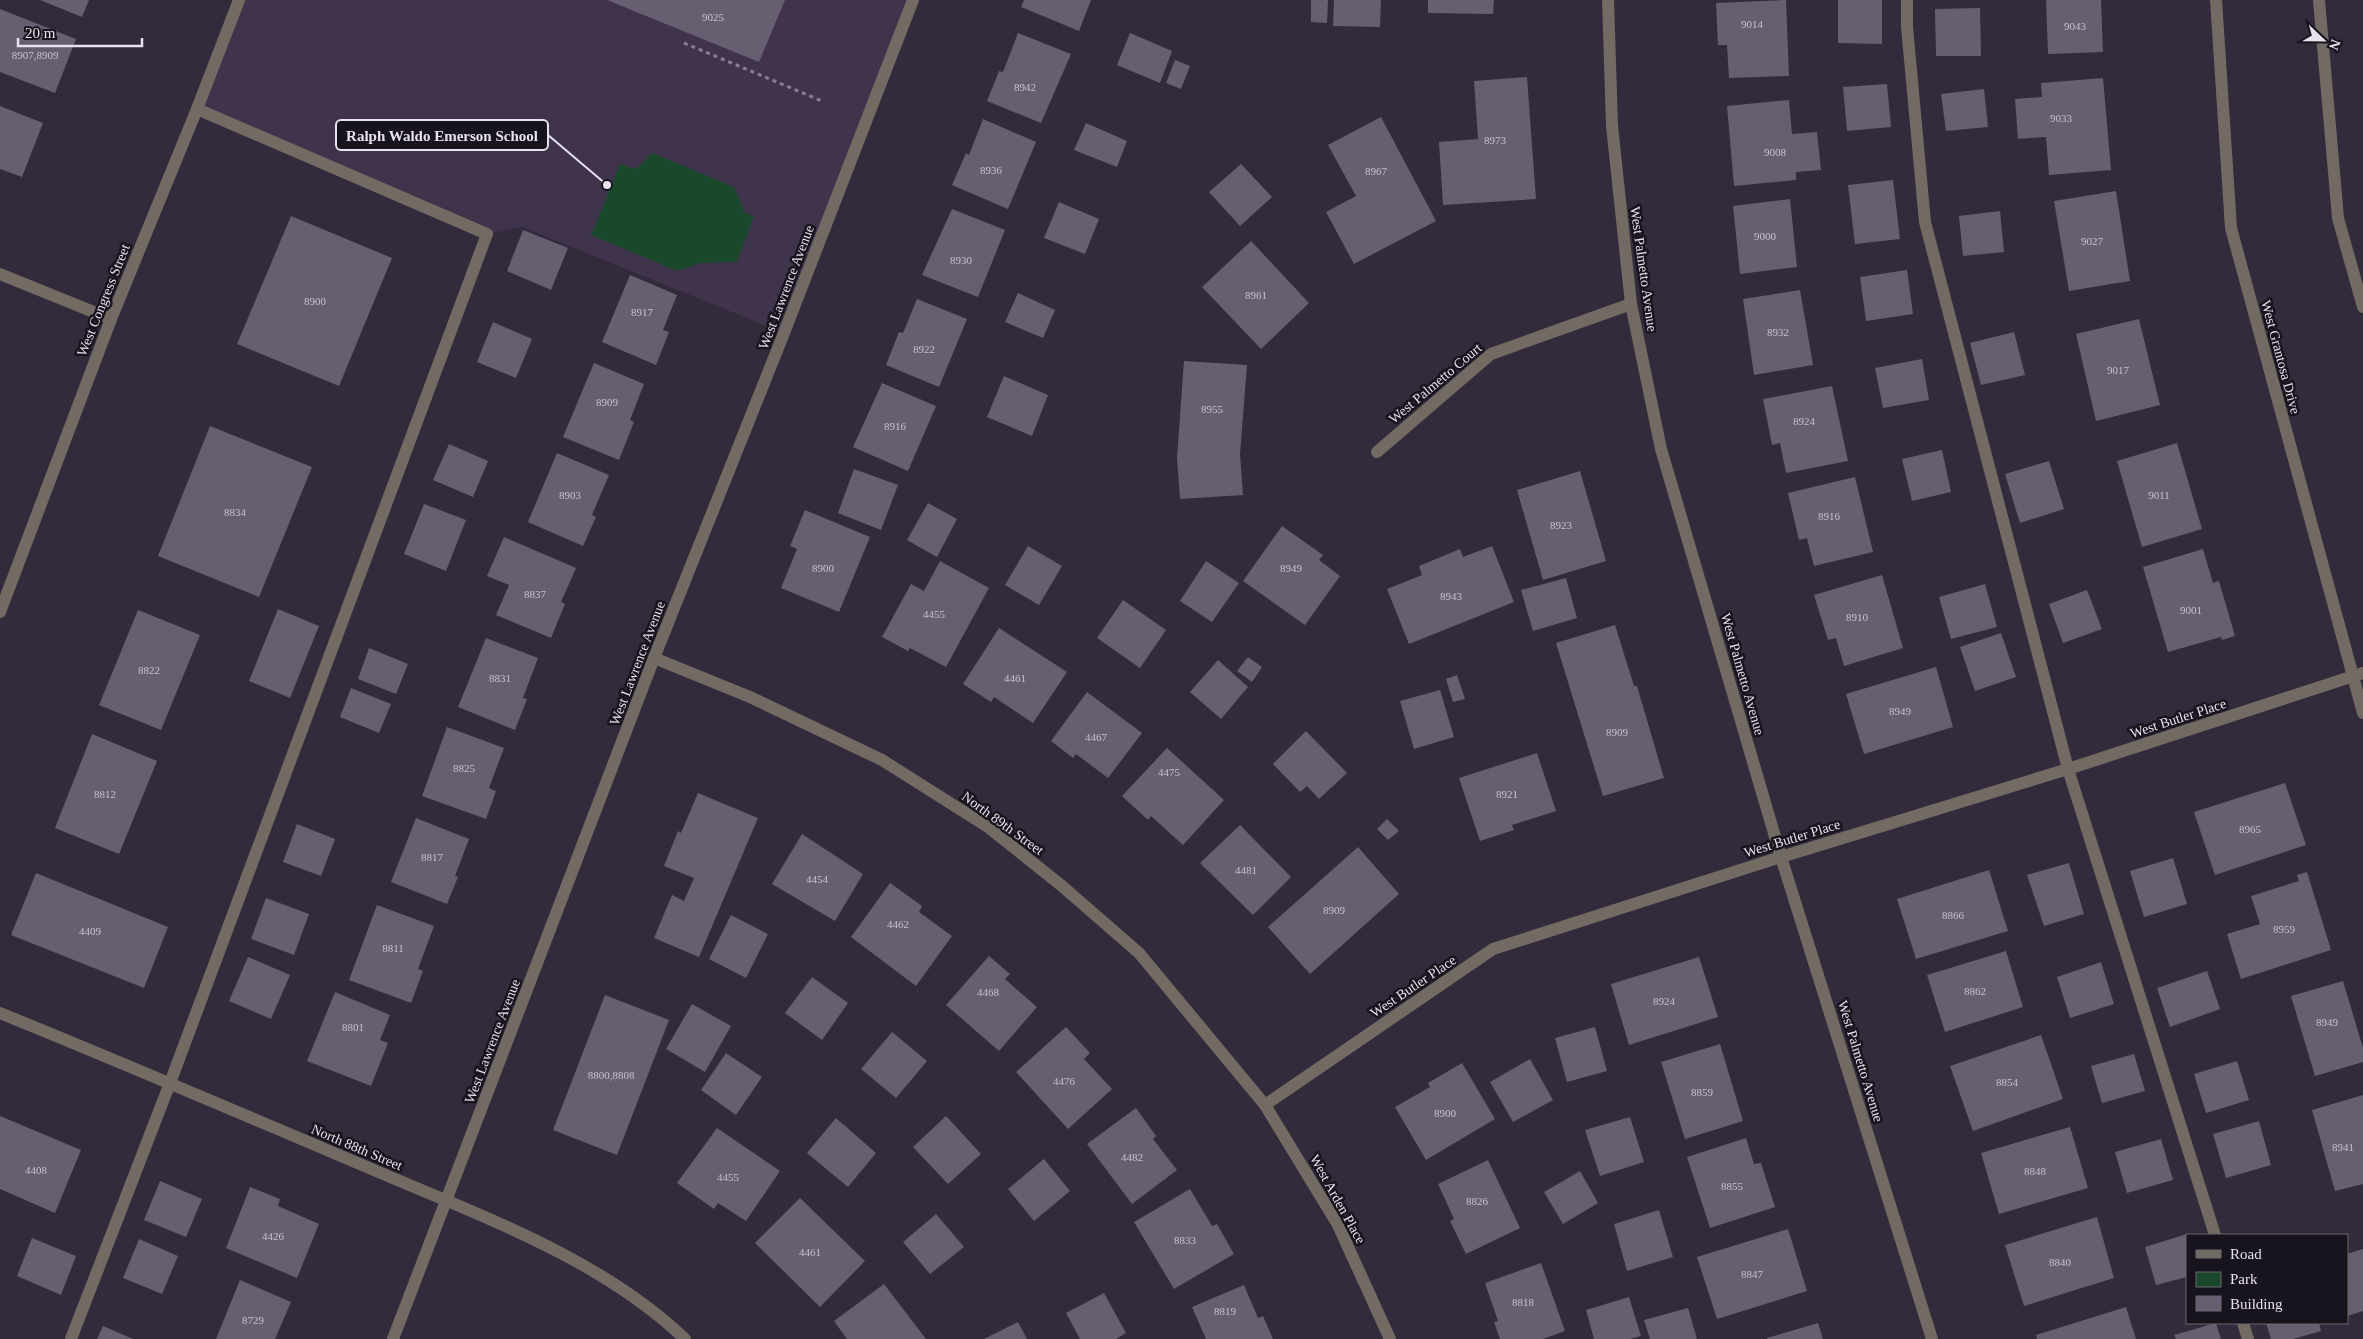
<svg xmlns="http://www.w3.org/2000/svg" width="2363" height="1339" font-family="Georgia,serif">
<rect width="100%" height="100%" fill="#332a3c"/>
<path fill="#40344c" d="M239 0H913L784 333 522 227 487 234 197 109Z"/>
<path fill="#1a482c" d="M652 153 734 187 745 213 754 216 737 262 700 263 677 271 591 235 620 164 636 169Z"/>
<g fill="#685e72">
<path d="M40 0H89L82 17Z"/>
<path d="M607 0H785L759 62Z"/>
<path d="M1024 0H1091L1079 31 1021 7Z"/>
<path d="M1311 0H1328L1327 23 1311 22Z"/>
<path d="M1334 0H1381L1380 27 1333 26Z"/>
<path d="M1428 0H1494L1493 14 1428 13Z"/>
<path d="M1786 0 1789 76 1729 78 1727 45H1718L1716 3Z"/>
<path d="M1838 0H1882V44L1838 43Z"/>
<path d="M2046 0H2101L2103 52 2048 54Z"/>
<path d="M1980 8 1981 56H1936L1935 9Z"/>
<path d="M0 9 76 39 55 93 0 72Z"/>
<path d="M1018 33 1071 54 1041 123 987 101 999 71 1003 72Z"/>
<path d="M1130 33 1172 51 1160 83 1117 65Z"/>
<path d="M1175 60 1190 66 1181 89 1166 83Z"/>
<path d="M1527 77 1536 199 1443 205 1439 142 1478 139 1474 81Z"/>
<path d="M2103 78 2111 170 2049 175 2046 137 2018 139 2015 99 2042 97 2041 83Z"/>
<path d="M1887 84 1891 127 1847 131 1843 87Z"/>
<path d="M1984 89 1988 127 1946 131 1941 94Z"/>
<path d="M1789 100 1792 134 1817 132 1821 170 1796 172V180L1734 186 1727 106Z"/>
<path d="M0 106 43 123 22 177 0 169Z"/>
<path d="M1381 117 1436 221 1354 264 1326 212 1356 196 1328 145Z"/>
<path d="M983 119 1036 142 1008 209 952 185 966 153 969 155Z"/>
<path d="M1086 123 1127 141 1117 167 1074 150Z"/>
<path d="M1241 164 1272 197 1240 226 1209 192Z"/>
<path d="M1893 180 1900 239 1855 244 1848 185Z"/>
<path d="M2116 191 2130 281 2069 291 2054 201Z"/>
<path d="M1790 199 1797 267 1740 274 1733 206Z"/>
<path d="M1059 202 1099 219 1085 254 1044 238Z"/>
<path d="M952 209 1005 230 978 297 922 275Z"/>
<path d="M2000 211 2004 252 1963 256 1959 216Z"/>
<path d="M291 216 392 258 339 386 237 344Z"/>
<path d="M523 230 568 248 551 290 507 271Z"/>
<path d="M1251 241 1309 303 1261 349 1202 287Z"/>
<path d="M1907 270 1913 314 1866 321 1860 277Z"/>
<path d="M630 275 677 295 663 330 669 332 656 365 602 342Z"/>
<path d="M1800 290 1813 365 1754 375 1743 299Z"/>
<path d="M1018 293 1055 310 1043 338 1005 322Z"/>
<path d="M917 299 967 319 939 387 886 365 899 332 903 333Z"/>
<path d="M2139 319 2160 405 2096 421 2076 334Z"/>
<path d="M493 322 532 339 516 378 477 362Z"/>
<path d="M2014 332 2025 375 1981 385 1970 343Z"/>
<path d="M1922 359 1929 400 1883 408 1875 368Z"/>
<path d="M1184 361 1247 365 1240 454 1243 495 1180 499 1177 458Z"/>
<path d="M594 363 644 384 630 420 634 422 619 460 563 437Z"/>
<path d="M1004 376 1048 395 1032 436 987 417Z"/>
<path d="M882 383 936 406 908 471 853 447Z"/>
<path d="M1832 386 1848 461 1786 473 1780 443 1772 445 1763 399Z"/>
<path d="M210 426 312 467 259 597 158 556Z"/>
<path d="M2177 443 2202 529 2142 547 2117 461Z"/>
<path d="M449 444 488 461 473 497 433 480Z"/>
<path d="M1942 450 1951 492 1912 501 1902 459Z"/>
<path d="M557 453 609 475 592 515 596 517 583 546 528 522Z"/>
<path d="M2049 461 2064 509 2020 523 2005 474Z"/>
<path d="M854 469 898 485 881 530 838 513Z"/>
<path d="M1580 471 1606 561 1543 580 1517 490Z"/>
<path d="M1855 477 1873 552 1814 566 1807 538 1799 540 1788 493Z"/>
<path d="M928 503 957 519 937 557 907 540Z"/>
<path d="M424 504 466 520 446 571 404 554Z"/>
<path d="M805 510 870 537 839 612 781 588 797 549 790 546Z"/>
<path d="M1282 526 1323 555 1319 560 1340 576 1305 625 1243 581Z"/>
<path d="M504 537 576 568 561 602 565 604 551 638 496 615 509 585 487 576Z"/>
<path d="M1028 546 1062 566 1039 605 1005 585Z"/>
<path d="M1492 546 1514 602 1409 644 1387 589 1422 575 1419 566 1460 549 1463 557Z"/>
<path d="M2203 549 2213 583 2219 581 2235 636 2222 640 2221 637 2168 652 2143 567Z"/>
<path d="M940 561 989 588 946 667 910 648 908 651 882 637 911 584 924 591Z"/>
<path d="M1206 561 1239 583 1212 622 1180 601Z"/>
<path d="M1882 575 1903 648 1844 666 1836 638 1828 640 1814 595Z"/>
<path d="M1566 578 1577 618 1533 631 1521 590Z"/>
<path d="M1985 584 1997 627 1951 639 1939 597Z"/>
<path d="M2087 590 2102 629 2063 643 2049 604Z"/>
<path d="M1123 600 1166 630 1140 668 1097 638Z"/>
<path d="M278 609 319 626 290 698 249 681Z"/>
<path d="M138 610 200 635 161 730 99 705Z"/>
<path d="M1615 625 1634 686H1637L1664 778 1603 796 1556 643Z"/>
<path d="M999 628 1067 672 1033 723 994 697 991 702 963 684Z"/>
<path d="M2001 633 2016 677 1975 691 1960 647Z"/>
<path d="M486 638 538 658 523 698 527 699 515 730 458 707Z"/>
<path d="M369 648 408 664 396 694 358 679Z"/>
<path d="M1248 657 1262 667 1252 682 1237 671Z"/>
<path d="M1218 660 1248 687 1221 719 1190 692Z"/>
<path d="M1936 667 1953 727 1864 754 1846 694Z"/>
<path d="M1457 675 1465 699 1453 702 1446 679Z"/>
<path d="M351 688 391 704 379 733 340 717Z"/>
<path d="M1440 690 1454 737 1414 749 1400 701Z"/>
<path d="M1087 692 1142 733 1108 778 1076 754 1073 758 1051 741Z"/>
<path d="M447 727 504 748 489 788 496 791 486 819 422 796Z"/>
<path d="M1306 731 1347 773 1319 799 1307 786 1300 792 1273 764Z"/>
<path d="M92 734 157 761 119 854 55 828Z"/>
<path d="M1167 748 1224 800 1183 845 1151 816 1148 820 1122 796Z"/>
<path d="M1537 753 1556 811 1512 825 1514 830 1480 841 1459 778Z"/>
<path d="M2285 783 2306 845 2215 875 2194 812Z"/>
<path d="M698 793 758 818 699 957 654 938 672 895 684 901 694 878 664 866 678 831 681 833Z"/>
<path d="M416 818 469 839 455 876 458 877 447 904 391 882Z"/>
<path d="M1387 819 1399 831 1388 840 1377 829Z"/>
<path d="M297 824 335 839 321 876 283 862Z"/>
<path d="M1240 825 1291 877 1253 915 1200 863Z"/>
<path d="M802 834 863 874 835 921 772 884Z"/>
<path d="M1358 847 1399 894 1310 974 1268 927Z"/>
<path d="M2173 858 2187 904 2144 917 2130 871Z"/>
<path d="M2069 863 2084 914 2044 926 2027 875Z"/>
<path d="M1989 870 2008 931 1916 959 1897 899Z"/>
<path d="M2307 872 2331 950 2241 979 2227 934 2260 924 2251 896 2299 881 2297 875Z"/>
<path d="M36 873 168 927 144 988 11 935Z"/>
<path d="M890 883 922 906 919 912 952 936 916 986 851 937Z"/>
<path d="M266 898 309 914 294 955 251 939Z"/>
<path d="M377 905 434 926 418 969 423 971 411 1003 349 980Z"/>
<path d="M731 915 768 934 746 978 709 959Z"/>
<path d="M2006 951 2023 1007 1945 1032 1927 975Z"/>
<path d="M989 956 1010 974 1005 979 1037 1007 999 1051 946 1005Z"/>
<path d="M248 957 290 975 271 1019 229 1001Z"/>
<path d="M1699 957 1718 1017 1629 1045 1611 984Z"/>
<path d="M2101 962 2114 1004 2070 1018 2057 977Z"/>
<path d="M2207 971 2220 1009 2170 1027 2157 988Z"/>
<path d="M812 977 848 1003 822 1040 785 1013Z"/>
<path d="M2343 981 2363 1048V1062L2315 1076 2291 996Z"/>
<path d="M335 992 390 1015 380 1040 388 1043 371 1086 307 1061Z"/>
<path d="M605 995 669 1020 617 1155 553 1130Z"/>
<path d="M692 1004 731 1026 705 1072 666 1049Z"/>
<path d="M1066 1027 1090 1053 1084 1059 1112 1089 1068 1129 1016 1072Z"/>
<path d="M1595 1027 1607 1071 1567 1082 1555 1038Z"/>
<path d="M892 1032 927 1061 896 1098 861 1069Z"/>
<path d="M2041 1035 2063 1099 1973 1131 1950 1066Z"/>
<path d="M1720 1044 1743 1121 1685 1139 1661 1062Z"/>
<path d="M726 1053 762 1077 736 1115 701 1090Z"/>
<path d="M2134 1054 2145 1091 2102 1103 2091 1066Z"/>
<path d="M1530 1059 1553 1100 1513 1122 1490 1082Z"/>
<path d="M2237 1061 2249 1100 2206 1113 2194 1074Z"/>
<path d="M1462 1063 1495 1119 1426 1160 1395 1107 1430 1087 1428 1083Z"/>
<path d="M2363 1095V1184L2335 1191 2312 1110Z"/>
<path d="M1136 1108 1156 1136 1153 1139 1177 1170 1132 1204 1087 1144Z"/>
<path d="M0 1116 81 1150 55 1213 0 1189Z"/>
<path d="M946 1116 981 1154 948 1184 913 1147Z"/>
<path d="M1630 1117 1644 1162 1600 1176 1585 1130Z"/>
<path d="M836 1118 876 1153 848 1187 807 1153Z"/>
<path d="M2259 1121 2271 1165 2226 1178 2213 1134Z"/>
<path d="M2070 1127 2088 1188 1999 1214 1981 1153Z"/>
<path d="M717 1128 780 1171 746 1221 718 1203 714 1209 677 1183Z"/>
<path d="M1746 1138 1754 1164 1761 1163 1775 1207 1710 1228 1687 1157Z"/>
<path d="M2161 1139 2173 1180 2127 1193 2115 1152Z"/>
<path d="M1044 1159 1070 1191 1034 1221 1008 1189Z"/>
<path d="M1488 1160 1520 1228 1466 1254 1450 1221 1454 1219 1438 1184Z"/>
<path d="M1580 1171 1598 1203 1563 1224 1544 1192Z"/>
<path d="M160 1181 202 1199 186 1237 144 1220Z"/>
<path d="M250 1187 280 1199 278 1206 319 1224 297 1278 226 1248Z"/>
<path d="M1190 1189 1212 1226 1217 1224 1234 1254 1174 1289 1134 1222Z"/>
<path d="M800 1198 865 1261 820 1307 755 1243Z"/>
<path d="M1659 1210 1673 1257 1627 1271 1614 1224Z"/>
<path d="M936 1214 964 1247 930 1274 903 1242Z"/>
<path d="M2097 1217 2114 1278 2024 1306 2005 1245Z"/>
<path d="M1788 1229 1807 1291 1717 1319 1697 1257Z"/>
<path d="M2187 1234V1277L2156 1285 2145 1247Z"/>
<path d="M32 1238 76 1256 61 1295 17 1276Z"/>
<path d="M139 1239 178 1256 162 1294 123 1278Z"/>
<path d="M2363 1249V1311L2347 1316V1254Z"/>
<path d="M1541 1263 1565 1331 1543 1339H1500L1494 1322 1498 1321 1485 1283Z"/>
<path d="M240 1280 291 1302 275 1339H216Z"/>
<path d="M884 1284 926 1339H847L834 1321Z"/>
<path d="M1244 1285 1258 1318 1263 1316 1273 1339H1206L1192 1307Z"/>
<path d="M1104 1293 1126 1333 1116 1339H1080L1066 1313Z"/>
<path d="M1629 1297 1641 1336 1630 1339H1594L1586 1310Z"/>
<path d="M2126 1307 2136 1339H2037L2036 1335Z"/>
<path d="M1688 1308 1697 1339H1650L1644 1320Z"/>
<path d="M1018 1322 1027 1339H984Z"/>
<path d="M1818 1323 1823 1339H1767V1338Z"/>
<path d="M2216 1323 2221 1339H2176L2174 1335Z"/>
<path d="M2266 1323H2319L2321 1331 2293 1339H2271Z"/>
<path d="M103 1326 133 1339H97Z"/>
</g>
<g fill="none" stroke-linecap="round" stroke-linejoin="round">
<path stroke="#867f8e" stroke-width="3" stroke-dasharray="4 4" stroke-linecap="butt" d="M684 43 822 101"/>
<g stroke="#726b63" stroke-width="12">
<path d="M1907 0V27L1925 222 2068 769 2215 1235"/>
<path d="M2243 1323 2248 1339"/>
<path d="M71 1339 170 1083 487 234 197 109"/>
</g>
<g stroke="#726b63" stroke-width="12">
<path d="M1608 0 1612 126 1631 304 1661 449 1781 857 1932 1339"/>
<path d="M0 274 111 319"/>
<path d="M1377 452 1491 354 1631 304"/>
<path d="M654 658 750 697 882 760 988 827 1062 886 1139 953 1265 1105 1338 1225 1390 1339"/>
<path d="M0 1013C128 1065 254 1119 381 1173 486 1218 601 1259 685 1339"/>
<path d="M1265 1105 1493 949 1781 857 2068 769 2363 673"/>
<path d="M393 1339 654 658 784 333 913 0"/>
</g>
<g stroke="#726b63" stroke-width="12">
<path d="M2216 0 2231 228 2363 713"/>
<path d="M2319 0 2338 218 2363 307"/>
<path d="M0 612 111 319 197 109 239 0"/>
</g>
</g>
<g text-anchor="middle" stroke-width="5" stroke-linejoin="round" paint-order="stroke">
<g font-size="11" fill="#c7c1ce">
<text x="713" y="21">9025</text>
<text x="1752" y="28">9014</text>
<text x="2075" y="30">9043</text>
<text x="35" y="59">8907,8909</text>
<text x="1025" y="91">8942</text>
<text x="2061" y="122">9033</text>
<text x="1495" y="144">8973</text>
<text x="1775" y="156">9008</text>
<text x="991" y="174">8936</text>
<text x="1376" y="175">8967</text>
<text x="1765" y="240">9000</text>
<text x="2092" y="245">9027</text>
<text x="961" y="264">8930</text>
<text x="1256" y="299">8961</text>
<text x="315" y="305">8900</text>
<text x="642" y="316">8917</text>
<text x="1778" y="336">8932</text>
<text x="924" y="353">8922</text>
<text x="2118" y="374">9017</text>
<text x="607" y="406">8909</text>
<text x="1212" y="413">8955</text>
<text x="1804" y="425">8924</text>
<text x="895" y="430">8916</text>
<text x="570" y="499">8903</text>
<text x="2159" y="499">9011</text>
<text x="235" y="516">8834</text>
<text x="1829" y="520">8916</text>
<text x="1561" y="529">8923</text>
<text x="823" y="572">8900</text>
<text x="1291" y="572">8949</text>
<text x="535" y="598">8837</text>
<text x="1451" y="600">8943</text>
<text x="2191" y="614">9001</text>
<text x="934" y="618">4455</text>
<text x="1857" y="621">8910</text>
<text x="149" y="674">8822</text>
<text x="500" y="682">8831</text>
<text x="1015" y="682">4461</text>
<text x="1900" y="715">8949</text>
<text x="1617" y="736">8909</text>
<text x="1096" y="741">4467</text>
<text x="464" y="772">8825</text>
<text x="1169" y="776">4475</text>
<text x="105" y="798">8812</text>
<text x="1507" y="798">8921</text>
<text x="2250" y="833">8965</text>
<text x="432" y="861">8817</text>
<text x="1246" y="874">4481</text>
<text x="817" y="883">4454</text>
<text x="1334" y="914">8909</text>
<text x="1953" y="919">8866</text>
<text x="898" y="928">4462</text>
<text x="2284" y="933">8959</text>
<text x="90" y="935">4409</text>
<text x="393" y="952">8811</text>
<text x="1975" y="995">8862</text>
<text x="988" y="996">4468</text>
<text x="1664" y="1005">8924</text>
<text x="2327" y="1026">8949</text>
<text x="353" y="1031">8801</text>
<text x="611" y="1079">8800,8808</text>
<text x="1064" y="1085">4476</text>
<text x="2007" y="1086">8854</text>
<text x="1702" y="1096">8859</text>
<text x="1445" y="1117">8900</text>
<text x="2343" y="1151">8941</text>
<text x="1132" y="1161">4482</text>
<text x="36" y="1174">4408</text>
<text x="2035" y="1175">8848</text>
<text x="728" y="1181">4455</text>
<text x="1732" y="1190">8855</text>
<text x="1477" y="1205">8826</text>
<text x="273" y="1240">4426</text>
<text x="1185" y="1244">8833</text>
<text x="810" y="1256">4461</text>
<text x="2060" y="1266">8840</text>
<text x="1752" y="1278">8847</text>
<text x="1523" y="1306">8818</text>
<text x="1225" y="1315">8819</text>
<text x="253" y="1324">8729</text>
</g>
<g font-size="14" fill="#e7e2ed" stroke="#18141d">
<text transform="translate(1644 269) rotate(82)" y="5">West Palmetto Avenue</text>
<text transform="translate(786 287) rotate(-69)" y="5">West Lawrence Avenue</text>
<text transform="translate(103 300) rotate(-68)" y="5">West Congress Street</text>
<text transform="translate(2281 357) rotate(75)" y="5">West Grantosa Drive</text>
<text transform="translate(1435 383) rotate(-40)" y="5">West Palmetto Court</text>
<text transform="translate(637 663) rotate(-69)" y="5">West Lawrence Avenue</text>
<text transform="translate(1743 674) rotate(74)" y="5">West Palmetto Avenue</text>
<text transform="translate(2178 718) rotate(-18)" y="5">West Butler Place</text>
<text transform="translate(1003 823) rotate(36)" y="5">North 89th Street</text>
<text transform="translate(1792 838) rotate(-17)" y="5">West Butler Place</text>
<text transform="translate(1413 986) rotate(-34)" y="5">West Butler Place</text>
<text transform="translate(492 1041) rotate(-69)" y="5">West Lawrence Avenue</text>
<text transform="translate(1861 1061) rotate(73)" y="5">West Palmetto Avenue</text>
<text transform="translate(357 1147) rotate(23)" y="5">North 88th Street</text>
<text transform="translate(1338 1199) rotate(61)" y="5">West Arden Place</text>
</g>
</g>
<path fill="none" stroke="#e7e2ed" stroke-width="2" d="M607 185L548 135"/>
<circle fill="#e7e2ed" stroke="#18141d" stroke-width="2" cx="607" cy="185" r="5"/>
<rect fill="#18141d" stroke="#e7e2ed" stroke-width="2" x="336" y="120" width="212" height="30" rx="5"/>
<g font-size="15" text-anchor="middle" font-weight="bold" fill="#e7e2ed">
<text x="442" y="141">Ralph Waldo Emerson School</text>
</g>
<rect x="2186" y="1234" width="162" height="90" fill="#18141d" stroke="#6b6670"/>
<rect x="2196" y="1250" width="25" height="8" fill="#726b63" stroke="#6b6670"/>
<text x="2230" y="1259" font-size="15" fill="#e7e2ed">Road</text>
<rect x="2196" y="1272" width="25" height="15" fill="#1a482c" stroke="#6b6670"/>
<text x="2230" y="1284" font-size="15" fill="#e7e2ed">Park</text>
<rect x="2196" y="1296" width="25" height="15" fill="#685e72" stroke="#6b6670"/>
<text x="2230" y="1309" font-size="15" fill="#e7e2ed">Building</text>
<g transform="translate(2323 40) rotate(112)" stroke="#18141d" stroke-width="4" paint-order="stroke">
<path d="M0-4L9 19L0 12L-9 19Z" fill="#e7e2ed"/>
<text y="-8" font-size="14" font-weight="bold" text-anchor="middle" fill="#e7e2ed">N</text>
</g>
<path d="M18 38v8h124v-8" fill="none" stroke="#e7e2ed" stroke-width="2.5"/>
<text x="25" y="38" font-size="15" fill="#e7e2ed" stroke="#18141d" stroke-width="4" paint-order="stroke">20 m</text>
</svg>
